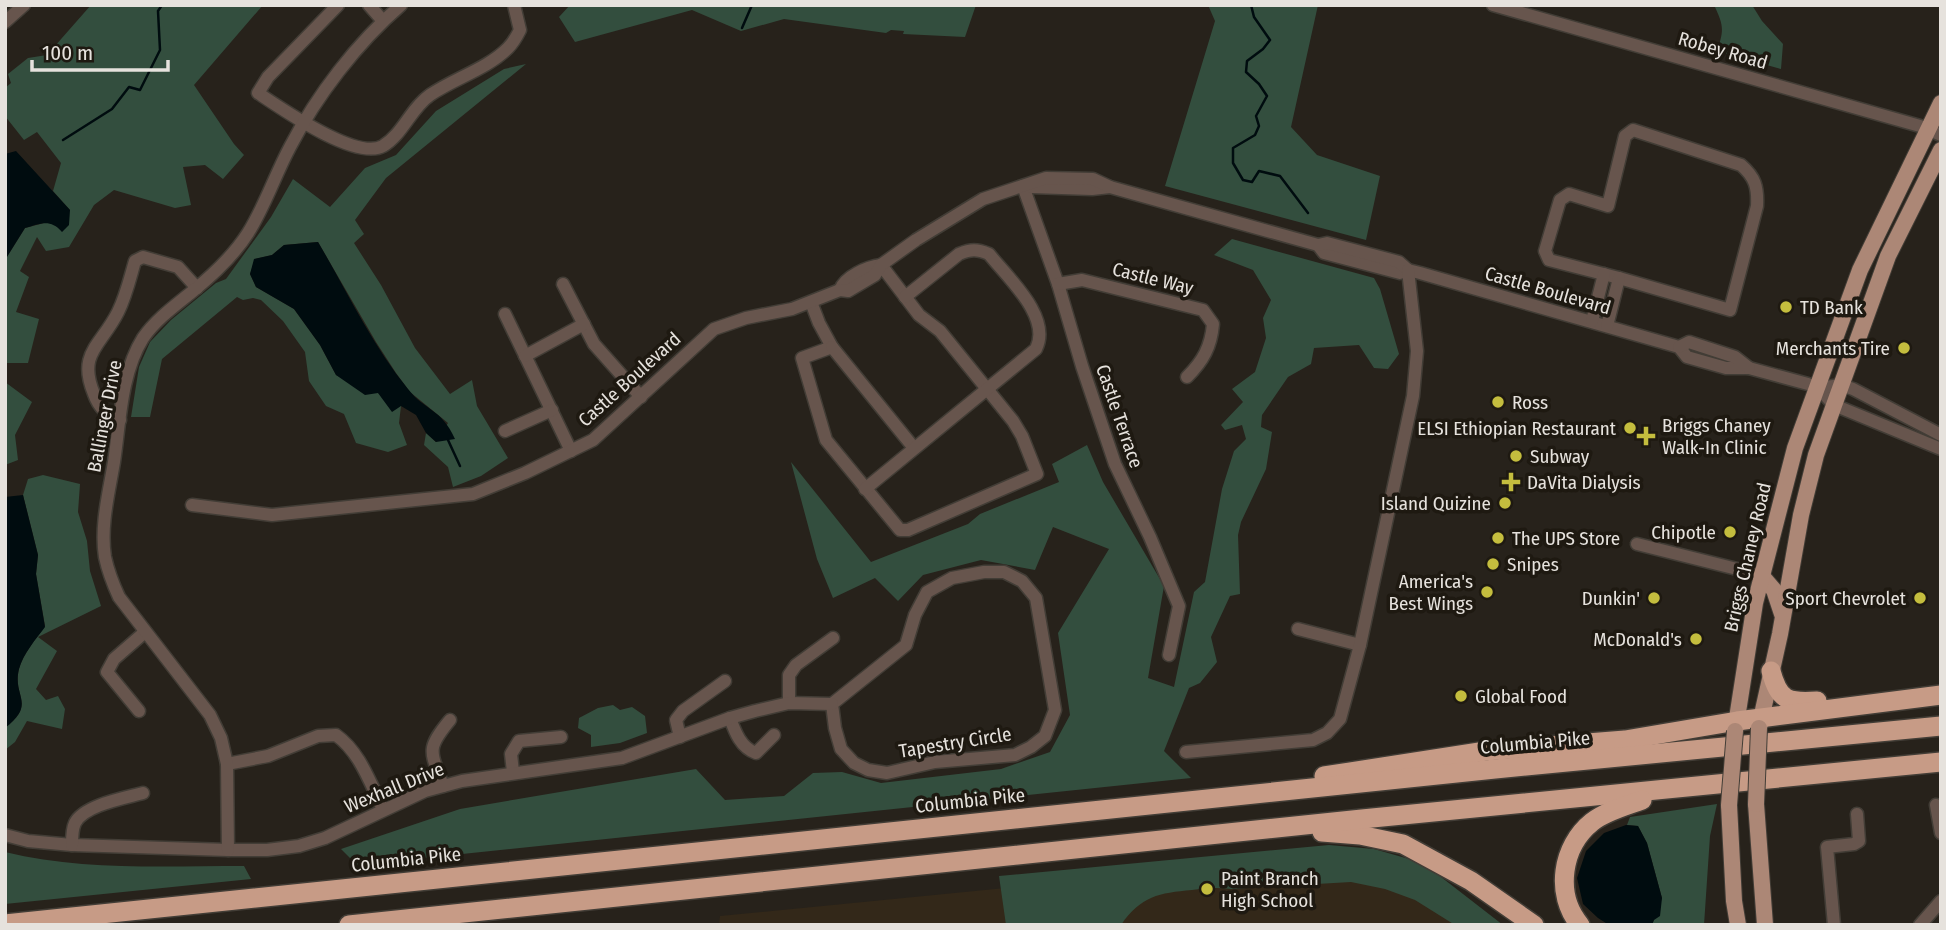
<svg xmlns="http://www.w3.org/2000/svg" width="1946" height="930" font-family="'Fira Sans Condensed',sans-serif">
<rect width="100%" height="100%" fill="#27221b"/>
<path fill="#332819" d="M1350 861 1479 925H719L720 916 1159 873Z"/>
<g fill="#334e3e">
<path d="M91 5H263L194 85 234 144 244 155 223 179 205 165 183 167 191 205 175 208 114 190 94 205 69 247 46 251 37 237 20 271 29 277 16 312 39 319 28 363H5V260L25 228 48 222 55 224 70 210 53 191 61 163 37 132 24 140 5 116V88L11 83 8 74 28 58 47 55Z"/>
<path d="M570 5H976L965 37 903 34 904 31 891 30 886 33 784 19 741 31 692 10 575 42 559 17Z"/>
<path d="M1208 5H1318L1291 127 1317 155 1380 176 1366 240 1165 186 1215 21Z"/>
<path d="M1714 5H1752L1762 21 1783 44 1781 69 1717 51C1724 30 1724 26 1714 5Z"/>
<path d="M526 64 386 178 355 220 364 234 354 243 381 285 415 348 450 394 472 380 477 406 508 458 481 476 453 487 448 467 424 445 426 433 436 442 448 423 410 392 396 373 376 342 318 242 284 245 272 255 255 259 250 274 256 287 294 309 320 345 336 375 378 393 401 406 399 423 407 445 388 452 356 443 344 414 326 406 309 381 305 352 283 321 261 300 253 298 243 300 237 297 162 359 150 417H131L139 367 150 342 171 320 216 283 226 279 271 217 293 179 330 207 365 168 396 155 436 111 504 69Z"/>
<path d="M1232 239 1374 278 1380 289 1399 354 1388 369 1374 368 1359 345 1314 348 1311 364 1288 377 1262 415 1261 427 1272 432 1266 469 1241 522 1238 535 1240 594 1230 596 1211 637 1217 662 1200 683 1189 688 1164 751 1191 778 357 865 341 849 460 809 696 769 725 800 784 796 813 773 842 772 881 783 1001 769 1050 752 1070 715 1058 633 1109 549 1053 527 1035 570 981 560 923 575 898 601 875 578 833 598 817 559 791 462 871 562 968 524 980 514 1059 482 1052 464 1087 445 1103 482 1164 586 1148 678 1174 687 1194 592 1205 582 1222 489 1234 451 1246 439 1242 425 1225 430 1221 425 1243 402 1232 389 1255 372 1266 338 1263 318 1271 300 1253 270 1214 255Z"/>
<path d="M5 382 32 402 15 435 18 460 5 465Z"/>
<path d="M43 475 80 484 78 512 87 541 90 571 101 606 38 637 57 651 36 689 46 700 58 696 65 709 62 729 27 721 15 742 5 750V728C37 703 12 697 19 669 23 654 36 639 45 626L36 574 38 555 23 495 28 479Z"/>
<path d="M613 705 620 710 632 707 645 716 647 733 620 743 591 747V735L578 728 579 718 598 708Z"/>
<path d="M1717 804 1710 836 1704 925H1652L1662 898 1647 843 1638 826 1627 825 1630 817Z"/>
<path d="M1329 845 1374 849 1423 863 1503 925H1455L1415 900 1385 889 1351 882 1231 889C1217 887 1205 888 1192 890 1159 893 1141 896 1121 925H1006L999 876Z"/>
<path d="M5 852C82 871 165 866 244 866L251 879 5 904Z"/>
</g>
<g fill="#000c0f">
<path d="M16 151 70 210 69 225 62 232C50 218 40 224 25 228L5 260V154Z"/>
<path d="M318 242C347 291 372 345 408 389 425 411 441 408 455 439L436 442 426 433 416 415 401 406 392 412 378 393 365 395 336 375 320 345 294 309 256 287 250 274 254 259 272 255 284 245Z"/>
<path d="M23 495 38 555 36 574 45 627C36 639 23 654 19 669 12 697 37 703 5 728V497Z"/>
<path d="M1626 825 1638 826 1647 843 1662 898 1660 916 1654 920 1652 925H1609L1598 918 1583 904 1577 878 1586 851 1604 833Z"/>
</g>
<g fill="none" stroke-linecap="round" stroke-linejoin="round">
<g stroke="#000c0f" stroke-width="2.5">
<path d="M1251 5 1254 17 1270 40 1263 49 1247 61 1246 72 1259 84 1267 96 1256 116 1259 126 1255 135 1233 148V163L1243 180 1252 182 1259 171 1280 176 1308 213"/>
<path d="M742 28 752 5"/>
<path d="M63 140 112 109 129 87 140 90 160 50 158 11 162 5"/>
<path d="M448 440 460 466"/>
</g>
<g stroke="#423d36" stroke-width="15">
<g id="minor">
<path d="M338 5 268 77 258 93C282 109 356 161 383 146 403 134 411 108 430 95 455 78 487 69 508 48 513 43 517 36 520 30L514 5"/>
<path d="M369 5 383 21"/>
<path d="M1493 5 1920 126 1941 135"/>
<path d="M5 22 24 5"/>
<path d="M1633 130 1741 165C1755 177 1758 187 1757 206L1730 310 1619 278 1549 260 1545 251 1560 200 1569 194 1608 206 1625 136Z"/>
<path d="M1023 186 1058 284 1082 366 1115 464 1150 537 1179 606 1169 655"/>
<path d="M1031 187 1092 189 1110 187"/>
<path d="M1318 245 1324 253 1400 273 1408 270 1420 273 1679 347 1687 357 1726 368H1749L1808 384 1818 388 1834 405 1941 449"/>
<path d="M563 284 594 344 641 397"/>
<path d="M1058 284 1082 280 1203 310 1213 324C1211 347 1203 361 1187 377"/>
<path d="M840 290C845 276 867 267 881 265"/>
<path d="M811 302 819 323 832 347 802 358 826 440 900 530H908L1037 474 1022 436 1013 421 940 331 919 315 881 265"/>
<path d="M505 314 571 451"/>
<path d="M1592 321 1604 274"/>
<path d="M1607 326 1619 278"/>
<path d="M832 347 914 448"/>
<path d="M1679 347 1689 342 1735 357 1749 368"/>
<path d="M525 356 584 324"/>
<path d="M1818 388 1841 385 1853 389 1941 435"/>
<path d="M120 420C107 415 99 408 94 394 77 353 101 346 118 312 126 296 130 278 135 261L143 257 178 267 197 288"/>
<path d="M505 431 552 410"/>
<path d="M865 489 1036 349C1052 317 1008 278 989 254 977 249 971 249 959 254L905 297"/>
<path d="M192 505 272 515 473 494 525 473 593 440 714 329 746 318 792 309 840 290 848 291 875 275 881 265 916 240 983 199 1046 178 1093 179 1110 187 1318 245 1327 243 1399 262 1408 270"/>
<path d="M1637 544 1761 575"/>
<path d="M984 572H1004L1022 581 1036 598 1055 710 1045 736 1031 747 1015 755 935 762 887 773 868 770 854 763 841 749 835 728 832 704 906 645 915 615 927 592 952 578Z"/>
<path d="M1298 629 1360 645"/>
<path d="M789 703V675L796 665 833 638"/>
<path d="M139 711 107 672 114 659 145 632"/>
<path d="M730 718C735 732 741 748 756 753L774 735"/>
<path d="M680 737 676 720 683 711 725 681"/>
<path d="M1186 752 1313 740 1327 733 1340 719 1360 645 1413 396 1417 351 1408 270"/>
<path d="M227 764 268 756 318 736 336 735C360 752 370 783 383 809"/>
<path d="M513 772 511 754 519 741 561 737"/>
<path d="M443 786C431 751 425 750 450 720"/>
<path d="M1936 805 1941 833"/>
<path d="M5 835 28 841 72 845 228 850H267L299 846 325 838 425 791 462 781 622 758 730 718 755 711 789 703 832 704"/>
<path d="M72 845C72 838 72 829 75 823 84 805 125 798 143 793"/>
<path d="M228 850 227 764 221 738 210 715 119 597C113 584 108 571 105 557 100 526 109 492 114 462 120 422 121 373 143 338 156 319 176 305 193 291 214 274 234 255 248 233 265 206 275 175 290 147 317 95 357 43 401 5"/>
<path d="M1834 925 1827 847 1854 844 1859 841 1857 814"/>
<path d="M1920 925 1941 901"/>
</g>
</g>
<g stroke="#423d36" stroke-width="18">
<g id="major">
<path d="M1761 575 1774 590 1782 614"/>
<path d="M1759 728 1780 634 1801 515 1816 455 1888 256 1941 150"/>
<path d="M1735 731 1755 603 1795 448 1860 270 1941 103"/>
<path d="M1756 804 1765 925"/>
<path d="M1729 805 1734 901 1738 925"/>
</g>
</g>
<g stroke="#423d36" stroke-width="22">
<g id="highway">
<path d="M1771 671C1779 701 1788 703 1817 701"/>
<path d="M1324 776 1486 751 1625 740 1737 721 1941 695"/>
<path d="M1322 832 1360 835 1403 844 1471 881 1534 925"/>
<path d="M5 924 1495 769 1941 726"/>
<path d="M349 925 1362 819 1941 762"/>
<path d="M1580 925C1554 894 1562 846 1592 822 1606 811 1626 806 1642 800"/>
</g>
</g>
<use href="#minor" stroke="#67554d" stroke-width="12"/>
<use href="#major" stroke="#ac8776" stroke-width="16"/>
<use href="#highway" stroke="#c79b86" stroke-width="19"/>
<g stroke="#423d36" stroke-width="18" stroke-linecap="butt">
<g id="major-bridge">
<path d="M1756 804 1759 728"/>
<path d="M1729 805 1735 731"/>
</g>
</g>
<use href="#major-bridge" stroke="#ac8776" stroke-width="16"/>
</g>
<g fill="#c4bd3e" stroke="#1e1911" stroke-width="2.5">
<circle cx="1786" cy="307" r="7"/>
<circle cx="1904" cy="348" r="7"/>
<circle cx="1498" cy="402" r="7"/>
<circle cx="1630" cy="428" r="7"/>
<path d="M1642.5 425.5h7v7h7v7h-7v7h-7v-7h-7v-7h7z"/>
<circle cx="1516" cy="456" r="7"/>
<path d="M1507.5 471.5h7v7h7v7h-7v7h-7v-7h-7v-7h7z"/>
<circle cx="1505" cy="503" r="7"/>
<circle cx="1730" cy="532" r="7"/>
<circle cx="1498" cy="538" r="7"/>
<circle cx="1493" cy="564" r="7"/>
<circle cx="1487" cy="592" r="7"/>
<circle cx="1654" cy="598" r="7"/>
<circle cx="1920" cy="598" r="7"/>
<circle cx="1696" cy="639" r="7"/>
<circle cx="1461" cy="696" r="7"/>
<circle cx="1207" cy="889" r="7"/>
</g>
<g text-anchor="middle" stroke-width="7" stroke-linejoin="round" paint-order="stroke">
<g font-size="19" fill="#e6e2dd" stroke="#1e1911">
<text transform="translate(1723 50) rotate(16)" y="7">Robey Road</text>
<text transform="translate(1153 278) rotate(14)" y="7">Castle Way</text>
<text transform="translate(1548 290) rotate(16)" y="7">Castle Boulevard</text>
<text transform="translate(629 379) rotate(-42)" y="7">Castle Boulevard</text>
<text transform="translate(104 416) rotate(-79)" y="7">Ballinger Drive</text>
<text transform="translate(1120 416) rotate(71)" y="7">Castle Terrace</text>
<text transform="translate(1747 557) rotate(-77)" y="7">Briggs Chaney Road</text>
<text transform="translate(955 742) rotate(-9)" y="7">Tapestry Circle</text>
<text transform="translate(1535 742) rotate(-5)" y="7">Columbia Pike</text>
<text transform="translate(394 787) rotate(-22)" y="7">Wexhall Drive</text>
<text transform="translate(970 800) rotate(-6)" y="7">Columbia Pike</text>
<text transform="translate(406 859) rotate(-6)" y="7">Columbia Pike</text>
</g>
<g font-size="19" fill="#e6e2dd" stroke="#1e1911" text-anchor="start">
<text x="1800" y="314">TD Bank</text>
<text x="1890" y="355" text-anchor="end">Merchants Tire</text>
<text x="1512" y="409">Ross</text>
<text x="1662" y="432">Briggs Chaney<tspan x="1662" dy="22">Walk-In Clinic</tspan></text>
<text x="1616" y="435" text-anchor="end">ELSI Ethiopian Restaurant</text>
<text x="1530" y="463">Subway</text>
<text x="1527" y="489">DaVita Dialysis</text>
<text x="1491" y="510" text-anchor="end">Island Quizine</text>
<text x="1716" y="539" text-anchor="end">Chipotle</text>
<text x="1512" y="545">The UPS Store</text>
<text x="1507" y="571">Snipes</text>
<text x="1473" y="588" text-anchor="end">America's<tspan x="1473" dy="22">Best Wings</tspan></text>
<text x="1640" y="605" text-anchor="end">Dunkin'</text>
<text x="1906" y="605" text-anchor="end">Sport Chevrolet</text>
<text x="1682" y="646" text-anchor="end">McDonald's</text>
<text x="1475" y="703">Global Food</text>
<text x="1221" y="885">Paint Branch<tspan x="1221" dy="22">High School</tspan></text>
</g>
</g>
<rect width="1946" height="930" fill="none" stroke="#e6e2dd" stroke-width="14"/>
<path d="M32 60v10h136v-10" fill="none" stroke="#e6e2dd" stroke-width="3.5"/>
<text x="42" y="60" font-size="21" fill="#e6e2dd" stroke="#1e1911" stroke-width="5" paint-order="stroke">100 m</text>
</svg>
